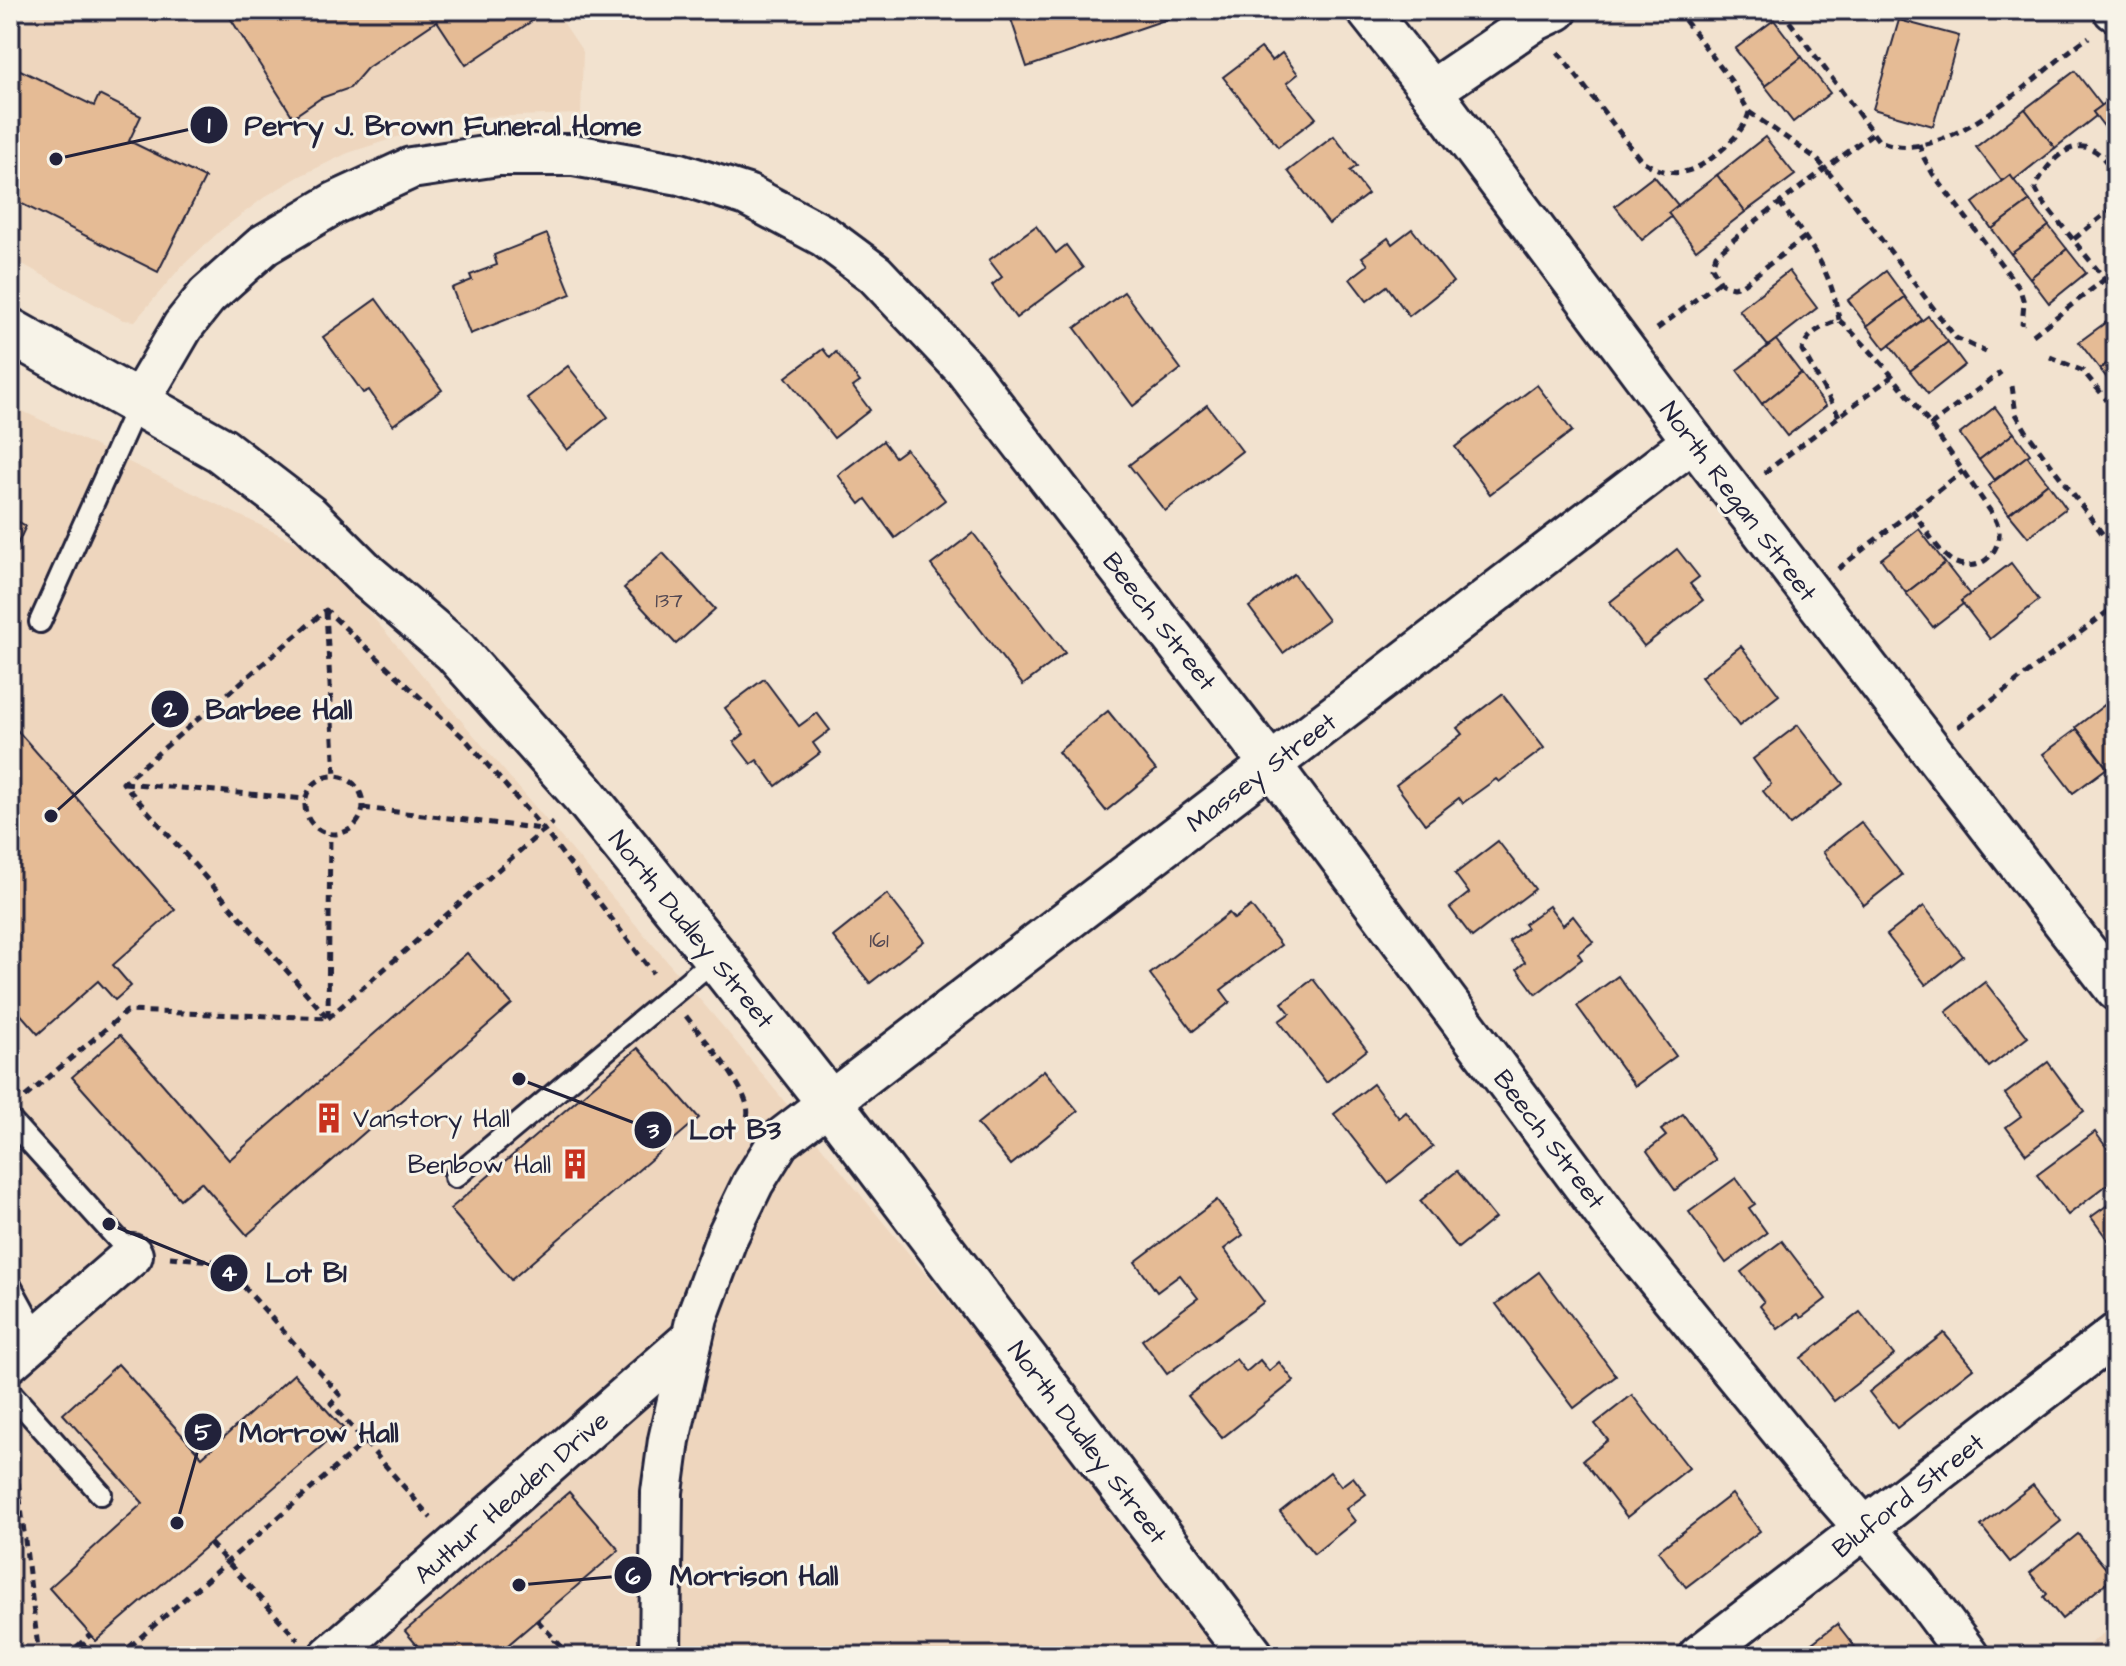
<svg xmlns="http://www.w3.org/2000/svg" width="2126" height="1666" font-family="'Architects Daughter',sans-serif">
<rect width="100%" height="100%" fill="#f2e2cf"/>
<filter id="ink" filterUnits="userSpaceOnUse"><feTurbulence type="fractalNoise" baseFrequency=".0125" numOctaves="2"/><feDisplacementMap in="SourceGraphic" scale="16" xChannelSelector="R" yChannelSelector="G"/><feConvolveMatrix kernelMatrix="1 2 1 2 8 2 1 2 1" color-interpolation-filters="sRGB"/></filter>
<g filter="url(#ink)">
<g fill="#eed6be">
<path d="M44 10H555L583 52 581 114 479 117 416 131 348 153 300 176 266 196 220 231 181 267 135 321 123 320 10 257V33Z"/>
<path d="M10 405 318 553 731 1036 1238 1656H10Z"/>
<path d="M2116 1624V1656H2073Z"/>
</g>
<g fill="#e5bb95" stroke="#22223b" stroke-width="2">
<path d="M239 10H525L532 21 466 65 437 21 367 68 350 88 321 98 293 117 229 16Z"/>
<path d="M1008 10H1194L1027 67Z"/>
<path d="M1774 20 1802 57 1765 86 1735 49Z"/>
<path d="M1899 20 1959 36 1933 126 1873 109Z"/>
<path d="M1261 48 1272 61 1282 53 1298 74 1287 83 1316 118 1278 147 1223 77Z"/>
<path d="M1802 57 1830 93 1793 122 1765 86Z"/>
<path d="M10 65 94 106 99 95 141 116 129 141 205 178 158 272 10 198Z"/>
<path d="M2075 71 2102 106 2093 112 2096 116 2055 148 2025 109Z"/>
<path d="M2116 95V142L2093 112Z"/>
<path d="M2025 109 2055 148 2014 180 2010 175 2002 181 1976 147Z"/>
<path d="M1334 136 1357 166 1350 171 1368 194 1329 224 1288 171Z"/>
<path d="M1765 137 1795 175 1745 212 1717 175Z"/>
<path d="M1717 175 1745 212 1696 250 1668 213Z"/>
<path d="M2010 175 2030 201 1992 229 1973 203Z"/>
<path d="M1654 176 1678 205 1668 213 1671 217 1642 240 1615 206Z"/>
<path d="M2030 201 2049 226 2011 254 1992 229Z"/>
<path d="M1036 226 1056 253 1066 245 1083 268 1016 318 992 285 1002 277 989 260Z"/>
<path d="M2049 226 2067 249 2030 278 2011 254Z"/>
<path d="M1412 229 1453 282 1409 316 1387 286 1367 301 1350 279 1368 265 1362 257 1388 238 1392 244Z"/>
<path d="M547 234 571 294 470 334 452 288 472 280 470 275 497 265 494 255Z"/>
<path d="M2067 249 2086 273 2049 303 2030 278Z"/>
<path d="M1789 271 1817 308 1768 346 1739 310Z"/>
<path d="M1886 271 1905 297 1867 326 1848 300Z"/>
<path d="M1124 292 1181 369 1133 406 1075 328Z"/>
<path d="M1905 297 1922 320 1885 349 1867 326Z"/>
<path d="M376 299 442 390 393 425 369 390 363 393 323 337Z"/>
<path d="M2116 315V356L2100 369 2079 342Z"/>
<path d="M1928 316 1948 342 1910 371 1890 345Z"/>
<path d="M1776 340 1801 373 1762 404 1737 370Z"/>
<path d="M1948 342 1965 365 1928 394 1910 371Z"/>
<path d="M823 349 830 358 836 352 860 382 853 387 870 410 834 438 786 377Z"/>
<path d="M2116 356V390L2100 369Z"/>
<path d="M568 366 608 417 567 450 527 398Z"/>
<path d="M1801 373 1826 406 1787 436 1762 404Z"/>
<path d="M1537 385 1572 431 1490 494 1455 447Z"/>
<path d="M1207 405 1242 451 1165 511 1129 465Z"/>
<path d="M1995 407 2014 433 1979 460 1960 434Z"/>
<path d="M2014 433 2030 454 1994 480 1979 460Z"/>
<path d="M883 441 895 457 906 449 945 500 895 538 866 499 860 504 838 475Z"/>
<path d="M2027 456 2048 483 2009 514 1988 486Z"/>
<path d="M2048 483 2066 508 2028 537 2009 514Z"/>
<path d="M10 517 26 526 10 560Z"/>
<path d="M1919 529 1945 563 1906 593 1881 559Z"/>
<path d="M973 533 1065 653 1023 685 931 565Z"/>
<path d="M1677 549 1699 577 1690 584 1703 600 1644 646 1610 602Z"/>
<path d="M663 553 715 609 676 644 624 588Z"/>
<path d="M1945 563 1970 595 1961 601 1963 604 1933 627 1906 593Z"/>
<path d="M2011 563 2039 600 1990 639 1961 601Z"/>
<path d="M1294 574 1328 620 1283 653 1249 607Z"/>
<path d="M1741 646 1779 695 1739 726 1701 677Z"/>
<path d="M764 679 799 726 817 713 830 730 813 743 820 753 776 786 757 760 751 764 734 742 744 734 725 708Z"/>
<path d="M1502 694 1544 748 1499 782 1496 779 1463 803 1459 798 1425 824 1396 785 1462 734 1457 728Z"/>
<path d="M2116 696V768L2111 772 2076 727Z"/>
<path d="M1108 711 1156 770 1106 811 1058 752Z"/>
<path d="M10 722 175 910 113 965 131 986 115 1000 98 981 38 1034 10 1002Z"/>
<path d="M1798 725 1843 784 1790 825 1763 791 1771 784 1753 759Z"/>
<path d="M2077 729 2107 768 2073 793 2043 754Z"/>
<path d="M1861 822 1902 875 1864 905 1823 852Z"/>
<path d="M1498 841 1535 889 1472 937 1450 908 1469 893 1455 874Z"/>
<path d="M887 894 924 941 870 983 833 937Z"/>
<path d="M1251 906 1281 945 1221 990 1230 1002 1193 1031 1150 974 1229 913 1234 919Z"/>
<path d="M1549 906 1563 925 1573 916 1593 942 1578 953 1582 959 1536 994 1517 969 1525 962 1509 941 1527 928 1524 924Z"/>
<path d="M1924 906 1963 956 1926 985 1887 935Z"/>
<path d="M467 953 512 1004 247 1235 201 1182 180 1199 72 1077 120 1035 229 1160Z"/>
<path d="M1618 976 1676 1056 1635 1086 1577 1006Z"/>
<path d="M1313 979 1367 1050 1326 1082 1279 1021 1290 1013 1282 1003Z"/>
<path d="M1985 982 2028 1037 1989 1067 1946 1012Z"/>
<path d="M638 1048 699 1118 511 1280 450 1209Z"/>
<path d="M2048 1062 2084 1111 2026 1154 2006 1127 2021 1116 2005 1094Z"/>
<path d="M1044 1070 1078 1111 1011 1165 977 1124Z"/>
<path d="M1373 1084 1399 1118 1406 1112 1433 1147 1388 1183 1334 1114Z"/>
<path d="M1683 1114 1716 1160 1675 1190 1647 1151 1666 1136 1661 1130Z"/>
<path d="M2095 1132 2116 1160V1178L2068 1215 2037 1175Z"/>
<path d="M1457 1171 1495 1218 1458 1248 1420 1201Z"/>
<path d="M1736 1178 1755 1204 1749 1208 1767 1233 1726 1263 1689 1212Z"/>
<path d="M2116 1199V1251L2091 1217Z"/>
<path d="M1217 1200 1243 1235 1224 1249 1264 1302 1167 1374 1142 1340 1198 1298 1180 1275 1157 1292 1135 1262Z"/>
<path d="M1782 1241 1826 1299 1801 1318 1798 1314 1778 1329 1760 1306 1764 1302 1741 1272Z"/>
<path d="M1539 1272 1616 1376 1574 1408 1496 1304Z"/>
<path d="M1860 1312 1894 1355 1834 1401 1801 1358Z"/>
<path d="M1944 1333 1973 1368 1897 1428 1869 1392Z"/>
<path d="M1236 1359 1246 1372 1260 1360 1269 1371 1279 1362 1294 1381 1222 1438 1188 1396Z"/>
<path d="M118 1364 202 1457 294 1374 343 1428 96 1641 49 1588 143 1503 63 1414Z"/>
<path d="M1632 1395 1689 1468 1627 1517 1583 1460 1608 1440 1595 1424Z"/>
<path d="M1330 1472 1341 1486 1353 1477 1366 1494 1346 1509 1355 1521 1314 1554 1280 1512Z"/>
<path d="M2033 1485 2061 1521 2010 1562 1981 1526Z"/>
<path d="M569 1492 619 1550 495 1656H426L405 1631Z"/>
<path d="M1732 1494 1760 1531 1686 1587 1658 1551Z"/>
<path d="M2078 1534 2113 1577 2062 1619 2044 1597 2047 1594 2030 1573Z"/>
<path d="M1837 1624 1862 1656H1795Z"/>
</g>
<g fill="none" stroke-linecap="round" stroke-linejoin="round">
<g stroke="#22223b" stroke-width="26">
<g id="service">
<path d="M40 622 138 403"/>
<path d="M10 1120 132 1255"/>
<path d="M455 1177 716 958"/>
<path d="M10 1285 38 1336"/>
<path d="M10 1392 101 1494"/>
</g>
</g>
<g stroke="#22223b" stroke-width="46">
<g id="minor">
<path d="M1367 10 1431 91 1693 441 2116 990"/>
<path d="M2114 10 2116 11"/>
<path d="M1431 91 1534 21 1557 10"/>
<path d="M138 403 183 326 207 296 264 245 335 203 411 168 498 155H574L680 174 747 195 824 236 875 274 965 369 1271 765 1614 1226 1816 1473 1916 1586 1968 1656"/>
<path d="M10 1361 132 1255"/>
<path d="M330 1656 692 1338"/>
<path d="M660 1656 662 1492 669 1440 697 1317 727 1237 753 1183 779 1141 1693 441"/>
<path d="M1699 1656 2116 1334"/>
</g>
</g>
<g stroke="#22223b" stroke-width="50">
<path id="tertiary" d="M10 331 221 450 308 517 367 576 455 651 584 795 716 958 830 1103 1251 1656"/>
</g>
<g stroke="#22223b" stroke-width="5" stroke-dasharray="8 6" stroke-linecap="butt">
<path d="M1781 10 1878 140C1944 173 2038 70 2089 37"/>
<path d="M1558 52 1640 159C1673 183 1696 173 1724 148 1735 137 1745 128 1749 112L1732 82 1677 10"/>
<path d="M1749 112 1817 159 1849 197 1956 338 1986 352"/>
<path d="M1919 144 1924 158 1933 174 2020 289 2024 303 2022 325"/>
<path d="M2116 176C2110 167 2103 156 2095 151 2069 135 2044 168 2035 188L2042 201 2116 293"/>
<path d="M1779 202C1809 242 1832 270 1839 320"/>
<path d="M1805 237 1742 285 1733 287 1722 284 1712 267 1716 255 1753 223 1873 133"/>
<path d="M2074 239 2116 205"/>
<path d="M1657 329 1720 281"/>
<path d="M2033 335 2105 279"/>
<path d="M2050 357 2083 371 2116 411"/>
<path d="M2012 386 2016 414 2028 434 2116 552"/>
<path d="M1839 416 1802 350C1807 333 1823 326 1839 320 1897 372 1947 448 1991 512 1995 519 2000 527 1999 536 1996 560 1974 573 1952 561 1939 553 1922 524 1912 510"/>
<path d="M1930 426 2001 372"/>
<path d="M1764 473 1891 377"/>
<path d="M1838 569 1963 471"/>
<path d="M326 611 335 776"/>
<path d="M1958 727 2116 605"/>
<circle cx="334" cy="805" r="29"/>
<path d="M124 783 306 799"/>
<path d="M363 808 543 829"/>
<path d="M686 1016C701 1036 755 1094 747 1117"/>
<path d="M328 1017 330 834"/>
<path d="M328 1018 553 822"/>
<path d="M25 1097 127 1011 328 1018 123 783 326 610 466 740 544 830 653 973"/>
<path d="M170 1257 222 1262 340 1395 331 1403 431 1518"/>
<path d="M13 1441 39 1656"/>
<path d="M210 1543 298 1640"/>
<path d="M537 1620 570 1656"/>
<path d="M82 1643 94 1656"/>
<path d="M66 1656 90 1635"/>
<path d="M119 1656 365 1442"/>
<path d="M550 1656 555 1640"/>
</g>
<use href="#service" stroke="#f7f3e8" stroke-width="20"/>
<use href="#minor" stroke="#f7f3e8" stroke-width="40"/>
<use href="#tertiary" stroke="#f7f3e8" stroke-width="44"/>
</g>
</g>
<defs>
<g id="building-bare" transform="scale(2.4)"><path d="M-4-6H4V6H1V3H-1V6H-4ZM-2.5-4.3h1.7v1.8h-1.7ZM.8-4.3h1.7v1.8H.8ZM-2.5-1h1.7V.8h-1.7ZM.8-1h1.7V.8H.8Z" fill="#c8321e" stroke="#f7f3e8" stroke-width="2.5" paint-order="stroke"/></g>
</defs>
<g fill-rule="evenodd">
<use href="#building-bare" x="329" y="1118"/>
<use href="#building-bare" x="575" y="1164"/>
</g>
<g text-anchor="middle" stroke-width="6" stroke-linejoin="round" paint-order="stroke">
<g font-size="22" fill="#534852">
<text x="669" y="607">137</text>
<text x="879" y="947">161</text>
</g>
<g font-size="26" fill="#22223b" stroke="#f7f3e8">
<text transform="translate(1739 501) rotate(53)" y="9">North Regan Street</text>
<text transform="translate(1160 621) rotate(52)" y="9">Beech Street</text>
<text transform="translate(1261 772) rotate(-37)" y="9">Massey Street</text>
<text transform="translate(692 929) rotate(51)" y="9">North Dudley Street</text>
<text transform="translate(1550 1139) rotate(53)" y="9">Beech Street</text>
<text transform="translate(1088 1442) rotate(53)" y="9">North Dudley Street</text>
<text transform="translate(1908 1495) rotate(-38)" y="9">Bluford Street</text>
<text transform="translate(511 1497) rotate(-41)" y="9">Authur Headen Drive</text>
</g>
<g font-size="26" fill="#22223b" stroke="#f7f3e8" text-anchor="start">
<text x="353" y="1127">Vanstory Hall</text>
<text x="551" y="1173" text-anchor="end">Benbow Hall</text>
</g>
</g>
<path fill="none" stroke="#22223b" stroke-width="3" d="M56 159L209 125M51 816L170 709M519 1079L653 1130M109 1224L229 1273M177 1523L203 1432M519 1585L633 1575"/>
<g fill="#22223b" stroke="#f7f3e8" stroke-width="3">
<circle cx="56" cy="159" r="8"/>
<circle cx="51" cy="816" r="8"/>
<circle cx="519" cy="1079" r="8"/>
<circle cx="109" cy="1224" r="8"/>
<circle cx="177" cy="1523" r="8"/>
<circle cx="519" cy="1585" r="8"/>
<circle cx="209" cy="125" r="20"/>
<circle cx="170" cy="709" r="20"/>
<circle cx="653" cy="1130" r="20"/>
<circle cx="229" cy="1273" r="20"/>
<circle cx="203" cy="1432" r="20"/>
<circle cx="633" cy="1575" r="20"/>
</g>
<g font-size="24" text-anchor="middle" font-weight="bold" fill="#fff">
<text x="209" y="133">1</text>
<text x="170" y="717">2</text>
<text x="653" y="1138">3</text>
<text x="229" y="1281">4</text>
<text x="203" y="1440">5</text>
<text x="633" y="1584">6</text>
</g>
<g font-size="28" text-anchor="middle" font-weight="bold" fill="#22223b" stroke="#f7f3e8" stroke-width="6" stroke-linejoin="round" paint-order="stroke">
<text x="443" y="135">Perry J. Brown Funeral Home</text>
<text x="279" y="719">Barbee Hall</text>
<text x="735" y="1139">Lot B3</text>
<text x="306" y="1282">Lot B1</text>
<text x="319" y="1442">Morrow Hall</text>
<text x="754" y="1585">Morrison Hall</text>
</g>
<rect width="2126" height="1666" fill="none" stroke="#f7f3e8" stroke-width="40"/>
<rect x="20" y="20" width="2086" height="1626" fill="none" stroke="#22223b" stroke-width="3" filter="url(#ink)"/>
</svg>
